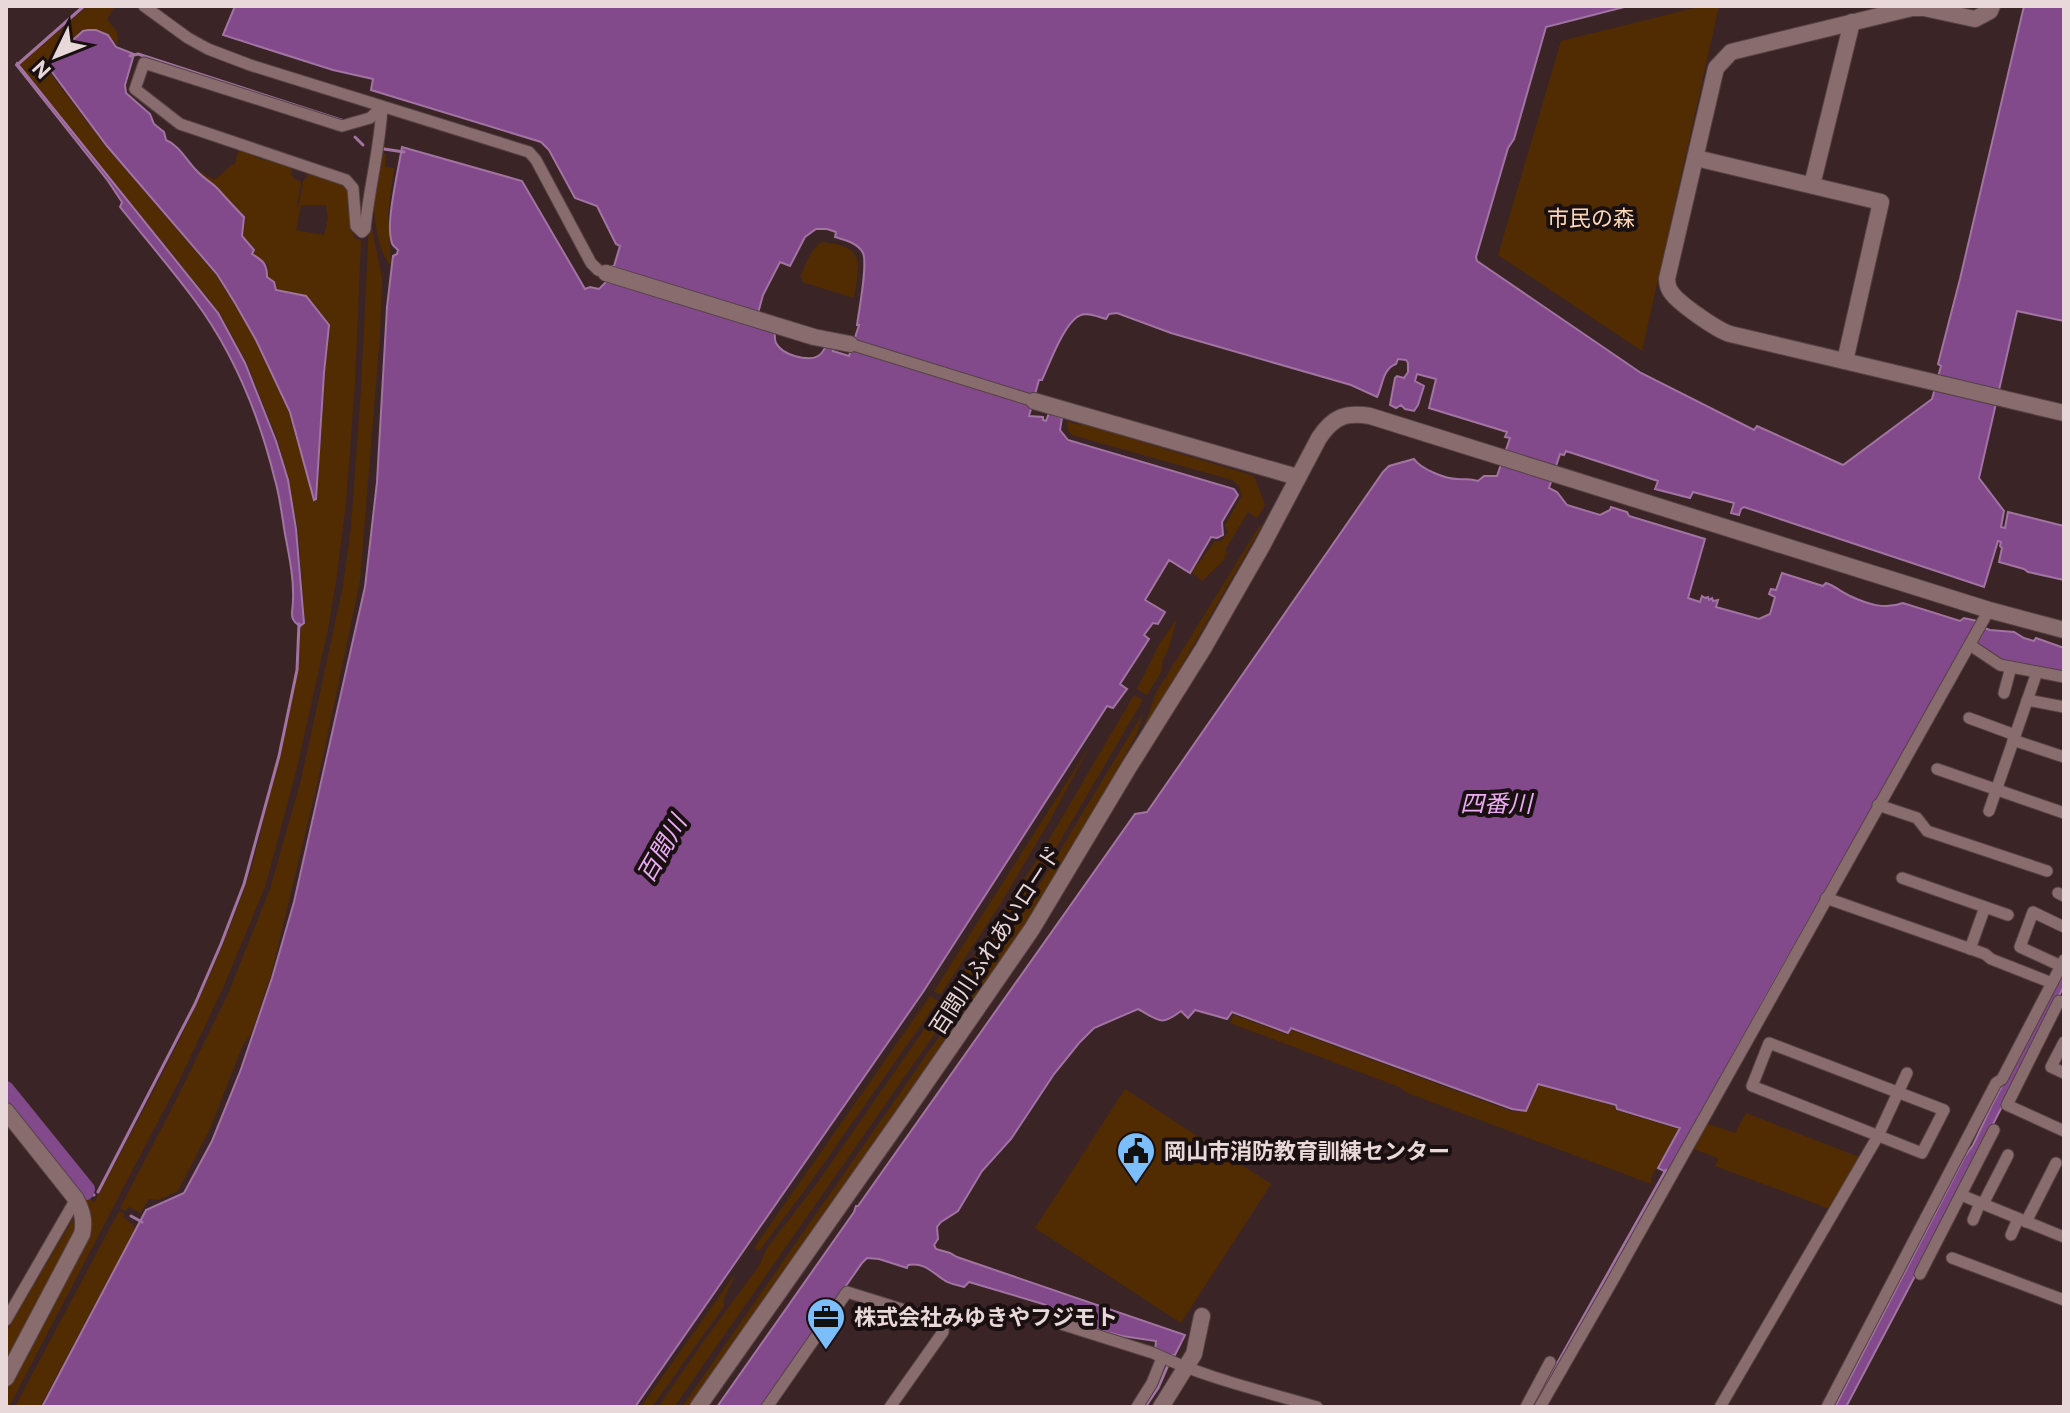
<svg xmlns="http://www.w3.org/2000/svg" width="2070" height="1413" font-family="Overpass,'Noto Sans JP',sans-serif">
<rect width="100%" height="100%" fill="#3b2426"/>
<g fill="#512c02" fill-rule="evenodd">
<path d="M88 6H115L107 19 117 32 118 43 117 45C107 31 100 29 83 30L53 54 44 65 106 147 215 274 234 303 255 340 289 413 314 501 317 500 325 372 330 325 306 296 276 290 275 282 268 277V265L253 254 255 249 243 236 245 217 197 169 214 180 224 172 231 165 235 164 239 147 260 159 280 160 292 164 291 173 293 178 301 182 297 207 298 208 303 182 309 173 346 183 351 202 353 233 355 238 361 241 355 383 346 503 336 581 328 629 297 768 265 887 223 988 178 1083 9 1407H6V1391L85 1243C91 1227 95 1216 84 1200L86 1196 94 1203C151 1096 210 990 249 875 259 844 265 812 273 781 286 730 299 678 301 626L305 623 298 530 288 478 278 441 246 361 219 312 19 64ZM301 205H326L328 219 324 235 296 230Z"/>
<path d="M1702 6H1719L1642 351 1498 255 1561 41Z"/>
<path d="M382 146H385L384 153 386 154 385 167 394 168 388 213 391 265C378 255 373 213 374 197 376 180 379 163 382 146Z"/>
<path d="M369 225 372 228 382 278 380 335 360 581 317 785 271 975 251 1034 243 1045 209 1131 178 1191 159 1200 149 1199 140 1213 129 1207 125 1211 120 1208 169 1114 228 994 270 889 301 780 343 586 351 527 361 389Z"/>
<path d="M822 242C867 247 859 262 854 298L802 282 803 279 800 277C806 265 810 249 822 242Z"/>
<path d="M1067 421 1079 425 1080 423 1254 476 1265 505 1257 518 1248 512 1225 550 1228 553 1224 558 1225 559 1202 581 1192 572 1215 541 1221 542 1228 532 1225 525 1242 496 1239 486 1232 480 1072 435 1068 430Z"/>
<path d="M1260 525 1262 526 1142 735C1144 721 1152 709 1154 696Z"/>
<path d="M1177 619 1168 650 1163 659 1161 672 1147 695 1137 689 1160 643Z"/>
<path d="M1134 695 1143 700 1049 860 955 1005 956 1000 948 996 1040 855Z"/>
<path d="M1143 713 1137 734 1118 768 1120 770 1055 884 694 1407H682L977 982 1020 917Z"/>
<path d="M1091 744 1050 820 998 908 940 995 934 991Z"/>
<path d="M930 996 938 1001 807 1187 759 1251 754 1248Z"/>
<path d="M941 1005 952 1009 674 1407H658L703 1342 759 1266 767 1248 818 1182Z"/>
<path d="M1234 1015 1288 1035 1291 1030 1511 1111 1526 1112 1538 1085 1614 1106 1615 1110 1678 1129 1651 1178V1184L1405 1092 1402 1088 1230 1023Z"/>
<path d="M1125 1089 1271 1184 1181 1323 1035 1228Z"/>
<path d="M1746 1113 1859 1157 1830 1209 1715 1166 1719 1159 1692 1148 1706 1123 1735 1133Z"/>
<path d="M119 1211 124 1214 123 1217 135 1227 134 1231 40 1407H15Z"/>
<path d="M73 1219H76L77 1226 74 1239 6 1369V1332Z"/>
<path d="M733 1277 734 1278 724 1298V1306L652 1407H641Z"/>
</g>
<g fill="#82498b" stroke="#a174a2" stroke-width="2" fill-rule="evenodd">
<path d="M235 6H1628L1546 27 1514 139 1508 148 1476 257 1477 261 1641 373 1754 430 1757 426 1843 465 1932 399 1941 366 1938 364 1960 279 2024 6H2064V321L2017 311 1979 478 2004 511 2001 527 2005 528 2008 512 2064 526V580L2028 572 2024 569 1999 562 2002 548 2000 546 2001 542 1998 541 1984 587 1744 507 1741 509 1739 515 1731 513 1734 503 1693 492 1690 498 1655 489 1658 481 1566 451 1564 455 1560 454 1549 488 1557 492 1567 505 1600 515 1610 510 1611 507 1627 512 1629 516 1705 539 1688 598 1700 602 1702 596 1705 598 1708 597 1709 600 1712 598 1713 601 1718 600 1716 607 1759 619 1770 614 1775 597 1769 594 1771 589 1776 590 1782 573 1823 586 1826 583C1835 586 1841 592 1850 596 1867 604 1885 610 1903 603L1960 621 1964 618 1977 621 1984 628 1990 630 2014 632 2024 638 2034 641 2036 638 2064 648V674L1998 662 1969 641C1866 817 1766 994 1668 1173L1658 1168 1680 1128 1617 1109 1616 1105 1538 1084 1526 1111 1512 1109 1291 1028 1288 1033 1232 1012 1227 1019 1195 1010 1188 1018 1181 1011C1160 1027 1159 1020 1138 1009L1094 1028 1079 1043 1054 1074 1011 1139 982 1171 958 1211 941 1222 937 1227 938 1239 934 1245 936 1249 950 1253 957 1257 1185 1335 1175 1355H1168L1155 1351 1156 1341 1122 1336 1083 1326 1065 1314 1043 1304 969 1282 964 1287C958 1285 949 1284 944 1280 932 1272 924 1262 908 1265L907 1268 879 1259 867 1258 862 1263 761 1407H717L854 1212 856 1206H858L1135 814 1147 812 1383 472 1389 466 1414 459C1421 469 1445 479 1458 479 1466 480 1469 478 1478 481L1484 476H1497L1510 438 1505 437 1507 432 1429 408 1436 379 1417 374 1415 381 1424 386 1418 405 1414 411 1405 409 1401 405 1396 408 1390 405 1395 378 1397 376 1404 378 1408 372V363L1406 360 1398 359 1396 364C1382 369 1383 386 1377 397L1351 385 1171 333 1117 313 1109 314 1106 319C1098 317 1089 312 1081 315 1065 320 1049 365 1042 380H1039L1029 416 1043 417V420L1046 421 1049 413 1062 418 1060 430 1068 440 1234 489 1238 495 1222 522 1223 535 1217 538 1211 537 1190 573 1169 560 1145 600 1165 612 1158 624 1153 623 1144 635 1149 639 1120 684 1127 689 1113 708 1107 706 923 992 635 1407H42L146 1210 184 1193 212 1141 240 1072 272 978 294 902 365 587 377 482 387 307 393 256 397 254 398 250C394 246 392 246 391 239 386 221 399 167 402 147L522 181 585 289 590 287 599 289 609 279 612 266H614L620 246 616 244 597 206 575 198 549 150 541 142 371 90 373 79 333 70 223 35ZM816 229H827L836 232 835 237C845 240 858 243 863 253 868 264 859 310 857 325H859L849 356 833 351 834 348 826 346C823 351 823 353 818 356 808 362 782 355 776 343 774 339 775 335 775 330L755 324 763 295 780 262 790 266 805 237Z"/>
<path d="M88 30H96L108 35 116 47 134 54 125 85 126 93 150 114 154 124 164 132 166 140C179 145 187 161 197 171 203 178 211 182 217 188 226 198 235 208 244 217L242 236 254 250 252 254C263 261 267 263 267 277L274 282 276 290 306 296 329 325 324 373 316 499 314 500 290 412 256 340 235 303 217 274 107 146 46 64 83 31Z"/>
<path d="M17 63 218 313 245 363 276 441 288 480 296 529 304 623 300 626C288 619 293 612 293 600 294 578 289 555 285 534 282 516 280 497 275 480 259 415 233 351 193 298 170 267 144 237 120 207L122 202 108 181 16 65Z"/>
<path d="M2064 968V986L1915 1276 1846 1407H1835L1965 1156 1973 1145 1992 1105Z"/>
</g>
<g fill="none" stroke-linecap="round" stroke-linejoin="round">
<g stroke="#a174a2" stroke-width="3">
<path d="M130 56 138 54 344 121"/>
<path d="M17 65 84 6"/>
<path d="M355 137 363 145"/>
<path d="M384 149 404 152"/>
<path d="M98 1192 195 1004 221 944 244 884 279 756 297 670 299 624"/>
<path d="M86 1193V1192L94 1195"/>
<path d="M131 1216 142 1222"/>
<path d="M1145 1407 1158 1388 1168 1365"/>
<path d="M1533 1407 1666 1170"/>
</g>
<path stroke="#82498b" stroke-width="16" d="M6 1089 87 1189 86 1192"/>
<g stroke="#554144" stroke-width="13">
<g id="street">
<path d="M144 6 188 38 208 49 250 65 529 152 536 160 591 263 598 270 606 273"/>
<path d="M144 63 342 126 370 118 382 107C380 148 369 188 365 229L362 232 356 226 353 188 346 180 180 124 135 89Z"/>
<path d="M850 344 1034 401"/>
<path d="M1970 645 2000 665 2064 677"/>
<path d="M2004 693 2011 667"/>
<path d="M2027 700 2064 707"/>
<path d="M1969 718 2015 735"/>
<path d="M2013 740 2064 757"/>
<path d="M1937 769 2064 813"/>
<path d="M1878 805 1917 818 1927 831 2047 871"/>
<path d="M1989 811 2037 672"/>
<path d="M1902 878 2008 915"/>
<path d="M2058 893 2064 896"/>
<path d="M1826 898 1985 954 1991 959 2052 983"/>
<path d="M1970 949 1985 907"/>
<path d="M2061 966 2020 947 2033 912 2064 927"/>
<path d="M2059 1001 2007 1105 2064 1131"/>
<path d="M2064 1042 2051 1067 2064 1073"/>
<path d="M1769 1043 1944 1110 1922 1153 1752 1086Z"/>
<path d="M1961 1195 2064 1237"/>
<path d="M1983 1204 2008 1155"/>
<path d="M1973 1220 1980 1203"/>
<path d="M2026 1222 2056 1163"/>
<path d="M2011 1235 2018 1219"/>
<path d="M1952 1258 2064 1300"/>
<path d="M1920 1274 1994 1130"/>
<path d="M6 1320 76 1199"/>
<path d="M1058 1323 1153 1353C1205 1378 1263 1391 1317 1407"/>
<path d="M767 1407 847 1292 943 1322V1332L890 1407"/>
<path d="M1137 1407 1152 1383 1162 1358"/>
<path d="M1526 1407 1550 1362"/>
<path d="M1540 1407 1613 1280 1989 610"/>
<path d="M1720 1407 1878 1136 1907 1073"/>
<path d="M1827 1407 1996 1083 2002 1079 2064 960"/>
</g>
</g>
<g stroke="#554144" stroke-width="18">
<g id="secondary">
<path d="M1992 6 1990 11 1975 19 1924 8H1912L1731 52 1716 68 1667 279C1668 286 1667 287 1671 292 1678 303 1717 330 1730 334L2064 413"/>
<path d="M1696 158 1881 202 1845 361"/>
<path d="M1812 185 1852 22"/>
<path d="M606 273 814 337 850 344"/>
<path d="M1034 401 1297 477"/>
<path d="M6 1111 76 1199C82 1211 85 1220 82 1234L6 1378"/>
<path d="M698 1407 907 1110 1032 929 1129 767 1203 649 1262 546 1319 438C1333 417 1345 412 1370 416L1989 610 2064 630"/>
<path d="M1161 1407 1194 1354 1202 1316"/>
</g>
</g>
<use href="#street" stroke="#886c6e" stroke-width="11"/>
<use href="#secondary" stroke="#886c6e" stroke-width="16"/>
</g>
<defs>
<g id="civic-pin" transform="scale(2)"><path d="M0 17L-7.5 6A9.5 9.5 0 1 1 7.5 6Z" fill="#7cbef9" stroke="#1b1011"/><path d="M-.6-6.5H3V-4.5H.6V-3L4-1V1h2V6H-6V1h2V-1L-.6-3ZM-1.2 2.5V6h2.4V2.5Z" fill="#111"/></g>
<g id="office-pin" transform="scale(2)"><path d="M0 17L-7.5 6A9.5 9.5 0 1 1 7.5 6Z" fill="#7cbef9" stroke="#1b1011"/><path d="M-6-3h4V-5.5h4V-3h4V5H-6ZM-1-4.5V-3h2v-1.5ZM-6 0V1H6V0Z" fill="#111"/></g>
</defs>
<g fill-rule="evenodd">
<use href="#civic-pin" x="1136" y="1151"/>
<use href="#office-pin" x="826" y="1317"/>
</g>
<g text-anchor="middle" stroke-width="8" stroke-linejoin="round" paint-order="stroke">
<g font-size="22" fill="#fdd7b7" stroke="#1b1011">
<text x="1591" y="226">市民の森</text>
</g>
<g font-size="22" fill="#e8d8d9" stroke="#1b1011">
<text transform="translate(995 940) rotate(-57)" y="8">百間川ふれあいロード</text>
</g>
<g font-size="22" font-weight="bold" fill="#e8d8d9" stroke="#1b1011" text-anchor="start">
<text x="1164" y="1159">岡山市消防教育訓練センター</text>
<text x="854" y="1325">株式会社みゆきやフジモト</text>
</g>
<g font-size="24" font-style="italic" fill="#ebacf5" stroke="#1b1011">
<text x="1496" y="812">四番川</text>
<text transform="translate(662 849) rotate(-60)" y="8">百間川</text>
</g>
</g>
<rect width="2070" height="1413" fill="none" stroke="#e8d8d9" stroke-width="16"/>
<g transform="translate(56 56) rotate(227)" stroke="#1b1011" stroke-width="6" paint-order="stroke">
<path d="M0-6L14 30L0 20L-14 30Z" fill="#e8d8d9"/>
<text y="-12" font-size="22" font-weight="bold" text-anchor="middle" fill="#e8d8d9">N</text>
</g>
</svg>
